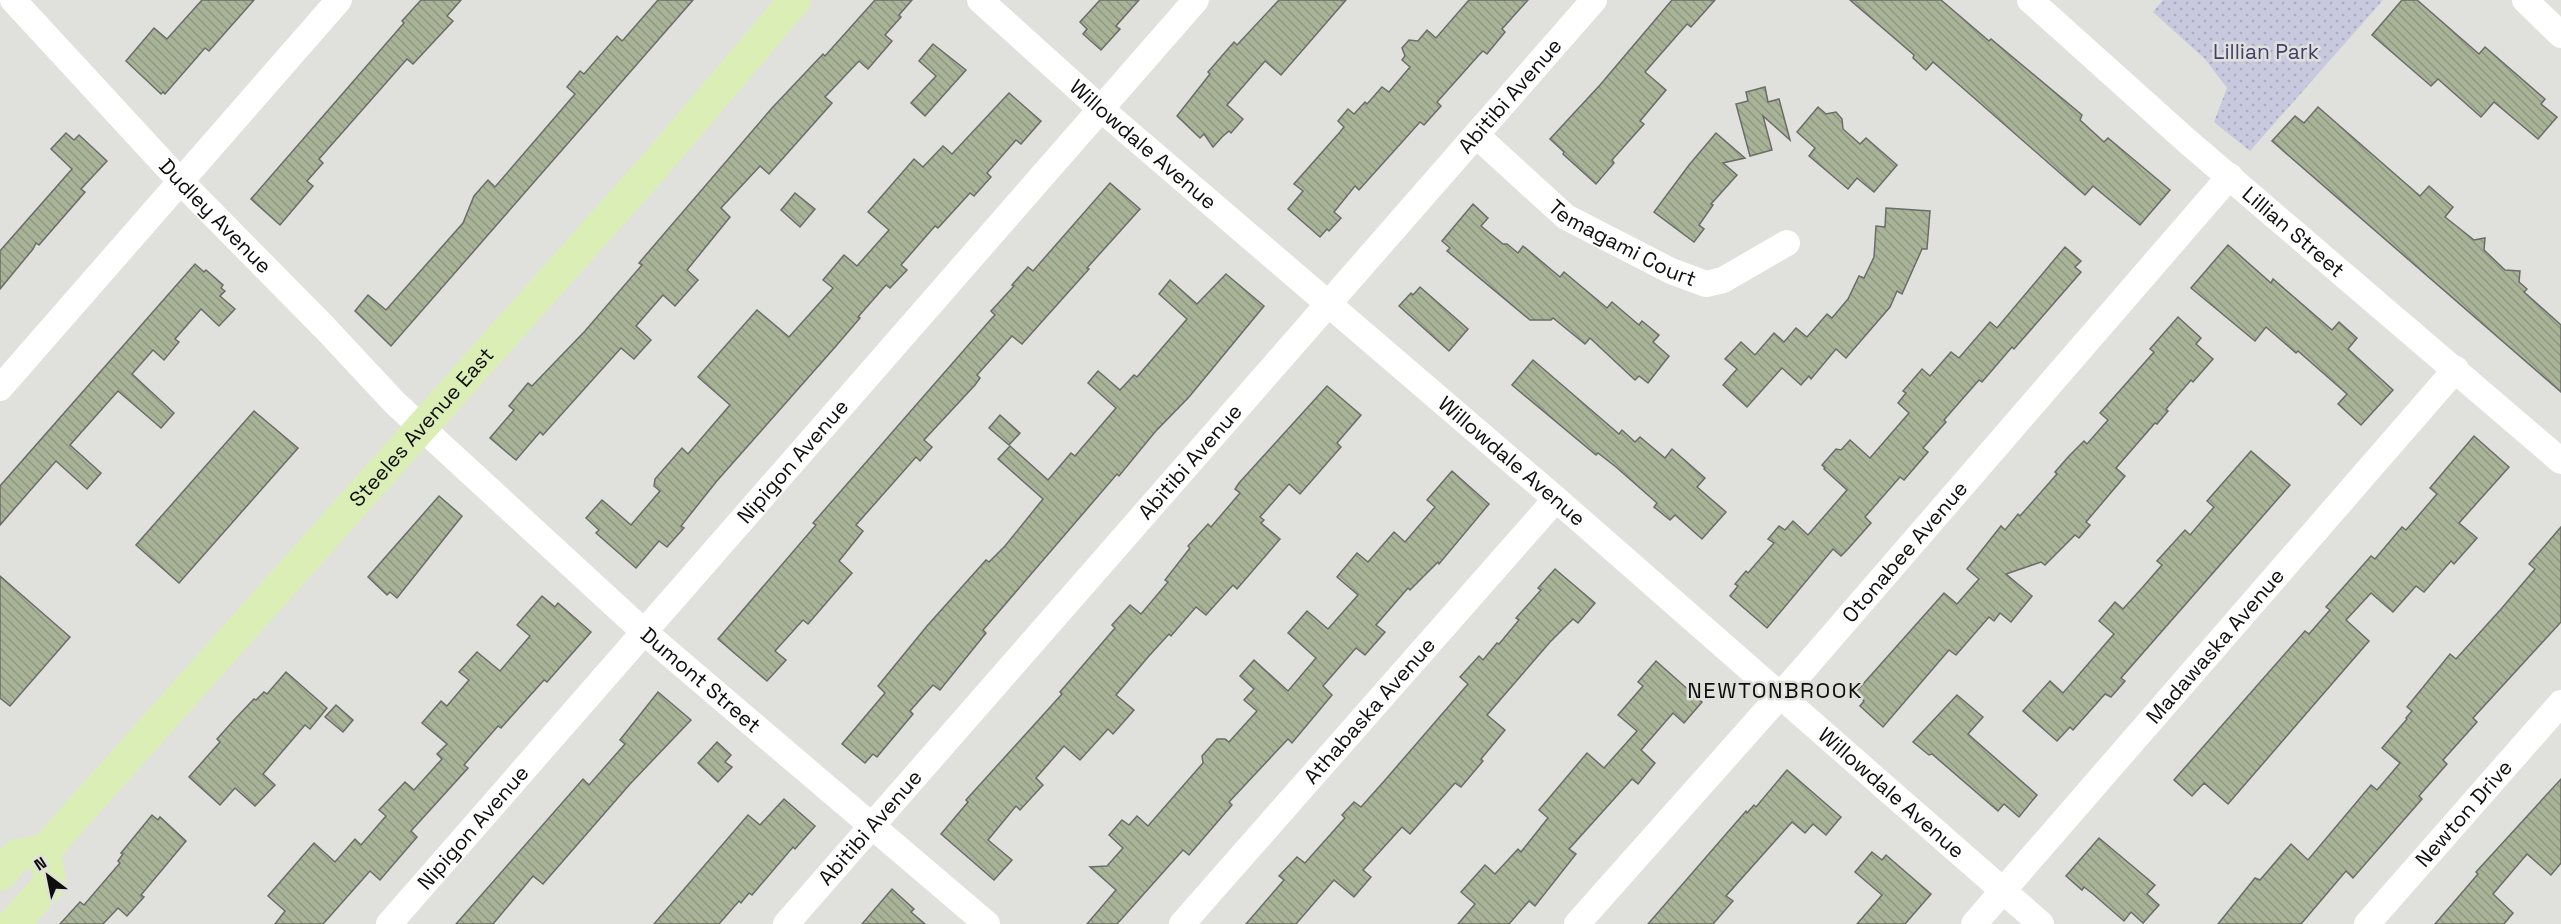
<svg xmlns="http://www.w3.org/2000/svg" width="2561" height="924" font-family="'Space Grotesk',sans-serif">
<defs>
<pattern id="park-dots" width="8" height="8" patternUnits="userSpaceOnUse" patternTransform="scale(1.5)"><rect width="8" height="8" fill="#c8c8de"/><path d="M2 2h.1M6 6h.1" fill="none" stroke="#ababbd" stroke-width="1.8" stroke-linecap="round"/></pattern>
<pattern id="building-back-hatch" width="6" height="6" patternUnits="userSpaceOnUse" patternTransform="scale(1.5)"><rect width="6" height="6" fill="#a8b397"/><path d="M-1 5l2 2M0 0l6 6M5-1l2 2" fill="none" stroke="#8f9981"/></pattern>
</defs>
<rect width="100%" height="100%" fill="#e0e1dd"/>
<path fill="url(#park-dots)" d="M2163 0H2383L2250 151 2214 122 2227 88 2205 59 2153 12Z"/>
<g fill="url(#building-back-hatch)" stroke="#6b6d69" stroke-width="1.5">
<path d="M202 0H254L209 51 205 48 165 94 163 92 161 94 126 61 154 28 167 39Z"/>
<path d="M421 0H461L447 16 453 21 413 64 407 59 319 159 323 163 307 181 313 186 280 225 251 199 404 23 402 21Z"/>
<path d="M658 0H693L391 346 355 311 368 295 386 310 463 223 474 196 488 180 495 187 575 94 567 87 580 71 584 74 617 36 622 41 624 39Z"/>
<path d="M875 0H912L899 15 901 17 885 35 892 41 868 69 859 61 825 97 832 103 769 174 760 166 721 208 730 217 687 270 698 280 675 306 663 295 636 326 651 340 634 359 621 348 543 435 540 432 516 460 490 438 514 410 509 406 528 383 532 386 585 331 642 265 639 263 772 108 823 54 825 56Z"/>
<path d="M1100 0H1139L1116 26 1120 29 1101 50 1083 34 1087 29 1080 22Z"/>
<path d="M1279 0H1346L1281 75 1265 61 1227 105 1243 119 1231 133 1229 131 1222 137 1213 147 1204 134 1200 138 1177 116 1210 74 1208 72 1234 42 1237 45Z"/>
<path d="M1469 0H1528L1502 29 1505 32 1487 54 1483 51 1478 56 1438 101 1437 102 1441 106 1424 125 1420 122 1359 190 1355 186 1334 212 1341 218 1329 231 1327 229 1320 237 1288 209 1303 191 1294 184 1340 132 1344 127 1338 121 1348 109 1354 114 1365 102 1367 104 1382 87 1389 92 1410 67 1402 60 1405 56 1402 48 1409 40 1418 41 1427 30 1436 38Z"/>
<path d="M1672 0H1715L1691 27 1687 24 1645 72 1666 90 1640 121 1644 124 1612 160 1614 163 1596 184 1563 154 1564 152 1550 139 1600 85Z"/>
<path d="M1850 0H1941L1989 41 1991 39 2082 115 2080 120 2104 142 2108 138 2170 190 2140 225 2093 186 2085 195 1933 62 1926 70 1913 58 1914 55Z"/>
<path d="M2402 0H2417L2479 54 2485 47 2545 99 2541 104 2557 117 2538 139 2494 102 2481 117 2438 79 2431 86 2372 35Z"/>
<path d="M933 44 966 70 925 116 911 103 936 76 919 61Z"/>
<path d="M1765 87 1768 102 1779 99 1790 140 1763 116 1772 150 1750 156 1736 104 1748 101 1746 92Z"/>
<path d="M1009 93 1041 121 1021 144 1016 140 987 173 991 177 974 196 970 193 938 228 935 226 901 265 907 270 890 288 886 285 858 317 860 318 836 346 716 482 681 526 684 528 667 547 659 541 636 568 596 533 599 530 586 518 602 500 631 525 660 491 654 486 655 479 682 448 688 454 730 405 698 377 757 310 789 337 833 288 823 280 844 255 857 266 889 230 868 212 914 159 923 167 943 146 952 154Z"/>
<path d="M1818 107 1826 114 1836 112 1842 119 1843 129 1860 144 1866 138 1897 165 1874 192 1857 178 1848 189 1809 156 1815 148 1797 132Z"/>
<path d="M2318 107 2420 196 2429 186 2453 207 2445 217 2474 240 2485 238 2484 250 2505 270 2520 271 2519 282 2527 289 2524 292 2561 325V392L2272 141 2295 116 2304 123Z"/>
<path d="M66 133 74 140 79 135 107 161 81 189 85 192 39 245 36 243 33 249 0 289V251L72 169 51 149Z"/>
<path d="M1716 133 1745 158 1723 163 1737 175 1711 204 1713 205 1699 225 1704 229 1694 242 1654 212 1689 165Z"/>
<path d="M1110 183 1140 209 1087 268 1089 269 1022 344 1012 336 977 375 980 378 975 385 924 440 932 447 920 461 916 457 856 525 863 531 839 561 852 573 808 624 803 620 775 651 786 660 767 681 718 639 816 525 813 523 992 318 995 315 991 311 1014 286 1012 285 1028 267 1033 271Z"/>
<path d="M795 193 815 209 800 227 781 210Z"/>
<path d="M1473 204 1488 218 1481 226 1503 244H1507L1518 253 1523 246 1560 277 1564 272 1607 308 1612 302 1639 325 1642 321 1659 335 1653 342 1669 356 1648 383 1639 376 1635 380 1590 338 1585 344 1553 318 1551 320H1530L1447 251 1450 248 1442 241Z"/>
<path d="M1886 208 1930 211 1927 249H1922L1902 294 1897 291 1890 307 1846 358 1836 349 1811 379 1809 376 1801 385 1782 368 1747 407 1723 385 1737 369 1725 359 1741 342 1755 355 1774 333 1784 342 1796 328 1807 337 1827 314 1832 318 1848 299 1859 276 1864 278 1874 257 1876 226 1885 227Z"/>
<path d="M2228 245 2271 283 2273 279 2332 330 2339 322 2357 338 2348 349 2393 390 2361 425 2338 404 2347 394 2298 351 2296 353 2266 327 2255 341 2191 288Z"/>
<path d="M2065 247 2081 261 2075 267 2081 272 2014 349 2012 347 1982 382 1979 380 1944 420 1946 422 1923 448 1928 452 1904 480 1900 477 1865 517 1871 523 1848 549 1841 556 1833 549 1767 628 1730 596 1738 586 1735 584 1746 571 1748 573 1774 543 1768 539 1779 526 1785 530 1793 521 1808 535 1847 490 1824 469 1825 468 1822 465 1836 449 1841 450 1850 440 1870 458 1909 413 1898 403 1906 393 1903 391 1922 369 1930 376 1951 352 1959 358 1990 322 1997 328Z"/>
<path d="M195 264 204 272 206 270 223 285 221 288 225 291 220 296 235 309 219 326 201 309 175 339 179 342 164 360 153 350 132 374 174 413 161 428 118 391 70 445 101 473 87 489 56 461 0 525V486Z"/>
<path d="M1226 274 1264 306 1189 397 1155 432 1119 476 1117 474 983 630 986 633 940 690 933 685 910 711 913 714 877 757 873 754 865 763 842 744 885 693 878 686 927 626 986 560 989 562 1005 546 1043 499 998 459 1010 446 1048 480 1071 453 1075 456 1116 408 1088 383 1098 371 1120 390 1134 375 1137 377 1187 319 1159 294 1170 280 1197 304Z"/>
<path d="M1420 287 1468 329 1449 351 1399 306 1411 293 1413 295Z"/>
<path d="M2178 317 2201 338 2196 344 2213 359 2193 382 2191 380 2166 409 2168 411 2157 424 2155 423 2116 468 2125 476 2086 522 2090 525 2079 538 2075 535 2045 565 2041 562 2006 574 2032 596 2011 622 2000 613 1994 621 1989 617 1956 655 1949 650 1883 727 1860 706 1864 701 1856 692 1944 593 1957 604 1979 579 1967 569 2001 526 2005 530 2018 514 2020 516 2057 474 2055 472 2069 456 2084 441 2087 444 2108 420 2100 413 2154 352 2150 349Z"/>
<path d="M1533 360 1619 434 1622 430 1635 442 1640 437 1665 458 1672 449 1705 478 1697 487 1726 512 1702 539 1675 515 1670 520 1654 507 1657 503 1616 467 1598 453 1596 455 1512 385Z"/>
<path d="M1327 386 1361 415 1337 443 1341 447 1300 494 1289 484 1260 517 1264 520 1261 523 1280 539 1237 589 1233 585 1206 615 1196 607 1171 636 1169 634 1148 657 1116 695 1134 710 1113 734 1108 729 1080 760 1064 746 1036 778 1043 785 1020 810 1016 806 988 840 1012 860 994 880 941 834 968 802 966 800 1062 694 1060 692 1115 628 1112 625 1130 605 1141 614 1168 582 1165 580 1190 548 1188 546 1208 524 1211 527 1240 493 1235 489 1239 483Z"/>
<path d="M254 411 298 448 179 583 136 545Z"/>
<path d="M1000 415 1020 433 1009 445 989 428Z"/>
<path d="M2474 436 2509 467 2459 523 2477 538 2454 564 2451 561 2424 592 2416 586 2393 612 2371 593 2346 620 2369 641 2228 804 2204 783 2192 796 2174 780 2305 631 2309 634 2330 610 2326 607 2371 556 2375 559 2402 527 2406 530 2437 494 2430 488Z"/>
<path d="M2251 451 2290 485 2121 678 2125 681 2111 697 2105 694 2073 730 2070 727 2057 741 2023 711 2050 681 2063 693 2114 634 2099 621 2115 602 2123 609 2142 588 2162 565 2157 561 2185 530 2190 535 2214 507 2207 501Z"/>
<path d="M1452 471 1489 504 1439 564 1438 562 1410 590 1408 588 1376 625 1385 632 1365 655 1356 648 1323 686 1332 695 1292 743 1288 739 1229 802 1232 805 1189 855 1183 850 1117 924H1087L1116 890 1090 867 1107 866 1123 848 1109 835 1122 820 1129 825 1137 816 1148 826 1203 763 1202 756 1217 739H1225L1229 742 1257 711 1244 700 1254 689 1240 676 1254 660 1288 691 1316 658 1288 633 1307 611 1328 629 1358 595 1337 577 1357 553 1368 562 1394 532 1405 542 1435 507 1427 500Z"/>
<path d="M439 496 462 516 397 598 390 592 387 595 368 577Z"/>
<path d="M2561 527V622L2473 718 2477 722 2443 760 2447 764 2419 796 2422 799 2353 878 2346 871 2301 924H2218L2255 878 2260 880 2291 844 2308 860 2371 785 2377 790 2400 763 2382 748 2407 719 2406 718 2412 711 2407 707 2450 654 2456 659 2502 608 2535 569 2529 564Z"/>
<path d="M1555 569 1595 603 1578 623 1573 619 1550 642 1487 715 1505 730 1481 759 1483 761 1461 787 1455 783 1410 834 1402 827 1363 870 1371 877 1354 897 1334 880 1296 924H1246L1284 880 1279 876 1297 857 1305 863 1345 818 1342 815 1354 802 1361 807 1386 779 1468 684 1460 677 1479 656 1483 660 1497 643 1499 644 1519 620 1516 618 1541 590 1538 588Z"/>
<path d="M0 576 70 637 10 706 0 698Z"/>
<path d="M542 596 555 607 558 603 591 632 547 682 544 680 501 728 498 726 464 765 468 768 411 831 417 837 380 880 370 871 323 924H275L285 911 268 896 314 843 335 862 355 839 361 845 386 816 379 810 405 782 414 790 442 759 437 754 447 744 422 723 441 701 447 706 469 680 459 672 477 652 500 671 530 636 517 625Z"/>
<path d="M1656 661 1702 702 1684 723 1673 713 1641 750 1655 763 1638 784 1632 779 1569 849 1576 854 1535 906 1529 901 1509 924H1458L1475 904 1461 892 1485 865 1495 874 1518 849 1521 852 1548 818 1539 810 1587 753 1604 768 1637 731 1618 715 1643 686 1638 682Z"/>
<path d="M286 672 327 708 310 729 305 725 263 774 275 785 255 806 235 788 220 805 189 777 220 742 217 739 234 720 254 699 256 700 264 692 267 694Z"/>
<path d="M658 692 691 720 630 784 543 884 533 876 493 924H456L583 779 589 785 625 744 620 740Z"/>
<path d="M1957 695 1983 717 1968 734 2037 795 2019 817 2004 804 1998 811 1932 754 1929 755 1913 742Z"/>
<path d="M336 705 353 720 343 732 325 717Z"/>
<path d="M717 742 731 755 725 762 732 767 718 782 698 763Z"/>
<path d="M1787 770 1841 817 1826 835 1813 824 1805 833 1792 822 1726 896 1733 901 1713 924H1648L1746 811 1747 813 1754 805 1756 807Z"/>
<path d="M2561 779V863L2551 875 2527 854 2493 894 2513 913 2504 924H2435L2478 874 2476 872Z"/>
<path d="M784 799 815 826 795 849 793 847 752 895 749 893 741 903 739 901 719 924H654L748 815 760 825Z"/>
<path d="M152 815 158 820 160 817 186 841 141 895 144 897 127 916 118 908 103 924H60L80 902 84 905 120 863 118 861 123 854 121 853Z"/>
<path d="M2099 838 2155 885 2147 894 2159 905 2143 923 2131 912 2124 921 2093 894 2084 887 2082 890 2066 876Z"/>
<path d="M1872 852 1882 860 1886 855 1931 894 1905 924H1857L1882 895 1855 872Z"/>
<path d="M892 889 914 909 911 912 925 924H862Z"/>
</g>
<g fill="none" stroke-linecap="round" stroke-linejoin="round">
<g stroke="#fff" stroke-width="26">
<path id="s1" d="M13 0 181 182 325 328 395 403 643 631 987 924"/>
<path id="s2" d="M980 0 1101 109 1556 499 2041 924"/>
<path id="s3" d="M2030 0 2187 141 2561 461"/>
<path d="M2525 0 2561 35"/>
<path id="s4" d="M1476 135 1566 217 1671 271 1706 284 1723 280 1787 243"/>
<path d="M0 388 339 0"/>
<path id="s5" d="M389 924 1196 0"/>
<path id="s6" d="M786 924 1594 0"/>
<path id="s7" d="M1182 924 1556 499"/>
<path id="s8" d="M1577 924 1801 672 2230 176"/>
<path id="s9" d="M1974 924 2456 369"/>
<path id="s10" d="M2367 924 2561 703"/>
</g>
<g stroke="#dbeeb6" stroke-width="32">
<path id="s11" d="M0 875 17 855 45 850 656 164 795 0"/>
<path d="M13 924 50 883 45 850"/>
</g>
</g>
<g text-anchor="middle" stroke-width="5" stroke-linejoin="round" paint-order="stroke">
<g font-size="21" fill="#423f69" stroke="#e0e1dd">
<text x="2266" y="59">Lillian Park</text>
</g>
<g font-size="21" fill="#0e0f0d" stroke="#e0e1dd">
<text dy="7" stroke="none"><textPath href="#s6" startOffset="1100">Abitibi Avenue</textPath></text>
<text dy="7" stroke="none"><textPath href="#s2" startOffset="218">Willowdale Avenue</textPath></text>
<text dy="7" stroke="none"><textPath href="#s1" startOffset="296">Dudley Avenue</textPath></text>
<text dy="7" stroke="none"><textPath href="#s3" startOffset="351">Lillian Street</textPath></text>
<text dy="7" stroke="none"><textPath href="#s4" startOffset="184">Temagami Court</textPath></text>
<text dy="7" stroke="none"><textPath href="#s11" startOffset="621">Steeles Avenue East</textPath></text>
<text dy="7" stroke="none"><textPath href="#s5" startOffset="614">Nipigon Avenue</textPath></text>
<text dy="7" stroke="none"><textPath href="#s6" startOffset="614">Abitibi Avenue</textPath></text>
<text dy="7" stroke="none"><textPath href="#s2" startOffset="704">Willowdale Avenue</textPath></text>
<text dy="7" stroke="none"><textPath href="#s8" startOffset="496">Otonabee Avenue</textPath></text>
<text dy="7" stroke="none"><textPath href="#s9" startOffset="368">Madawaska Avenue</textPath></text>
<text dy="7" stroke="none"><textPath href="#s1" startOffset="968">Dumont Street</textPath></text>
<text dy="7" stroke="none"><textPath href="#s7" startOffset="284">Athabaska Avenue</textPath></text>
<text dy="7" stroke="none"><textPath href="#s2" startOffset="1208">Willowdale Avenue</textPath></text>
<text dy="7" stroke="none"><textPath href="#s10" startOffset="147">Newton Drive</textPath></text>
<text dy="7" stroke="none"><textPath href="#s6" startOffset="128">Abitibi Avenue</textPath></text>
<text dy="7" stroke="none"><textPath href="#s5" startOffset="128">Nipigon Avenue</textPath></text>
</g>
<g font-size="22" letter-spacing="1.5" fill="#0e0f0d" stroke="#e0e1dd">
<text x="1775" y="698">NEWTONBROOK</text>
</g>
</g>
<g transform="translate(48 876) rotate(328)" stroke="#e0e1dd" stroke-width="4.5" paint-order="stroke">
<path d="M0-4.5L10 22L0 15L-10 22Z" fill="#0e0f0d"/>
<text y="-9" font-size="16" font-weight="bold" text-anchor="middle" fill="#0e0f0d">N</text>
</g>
</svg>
